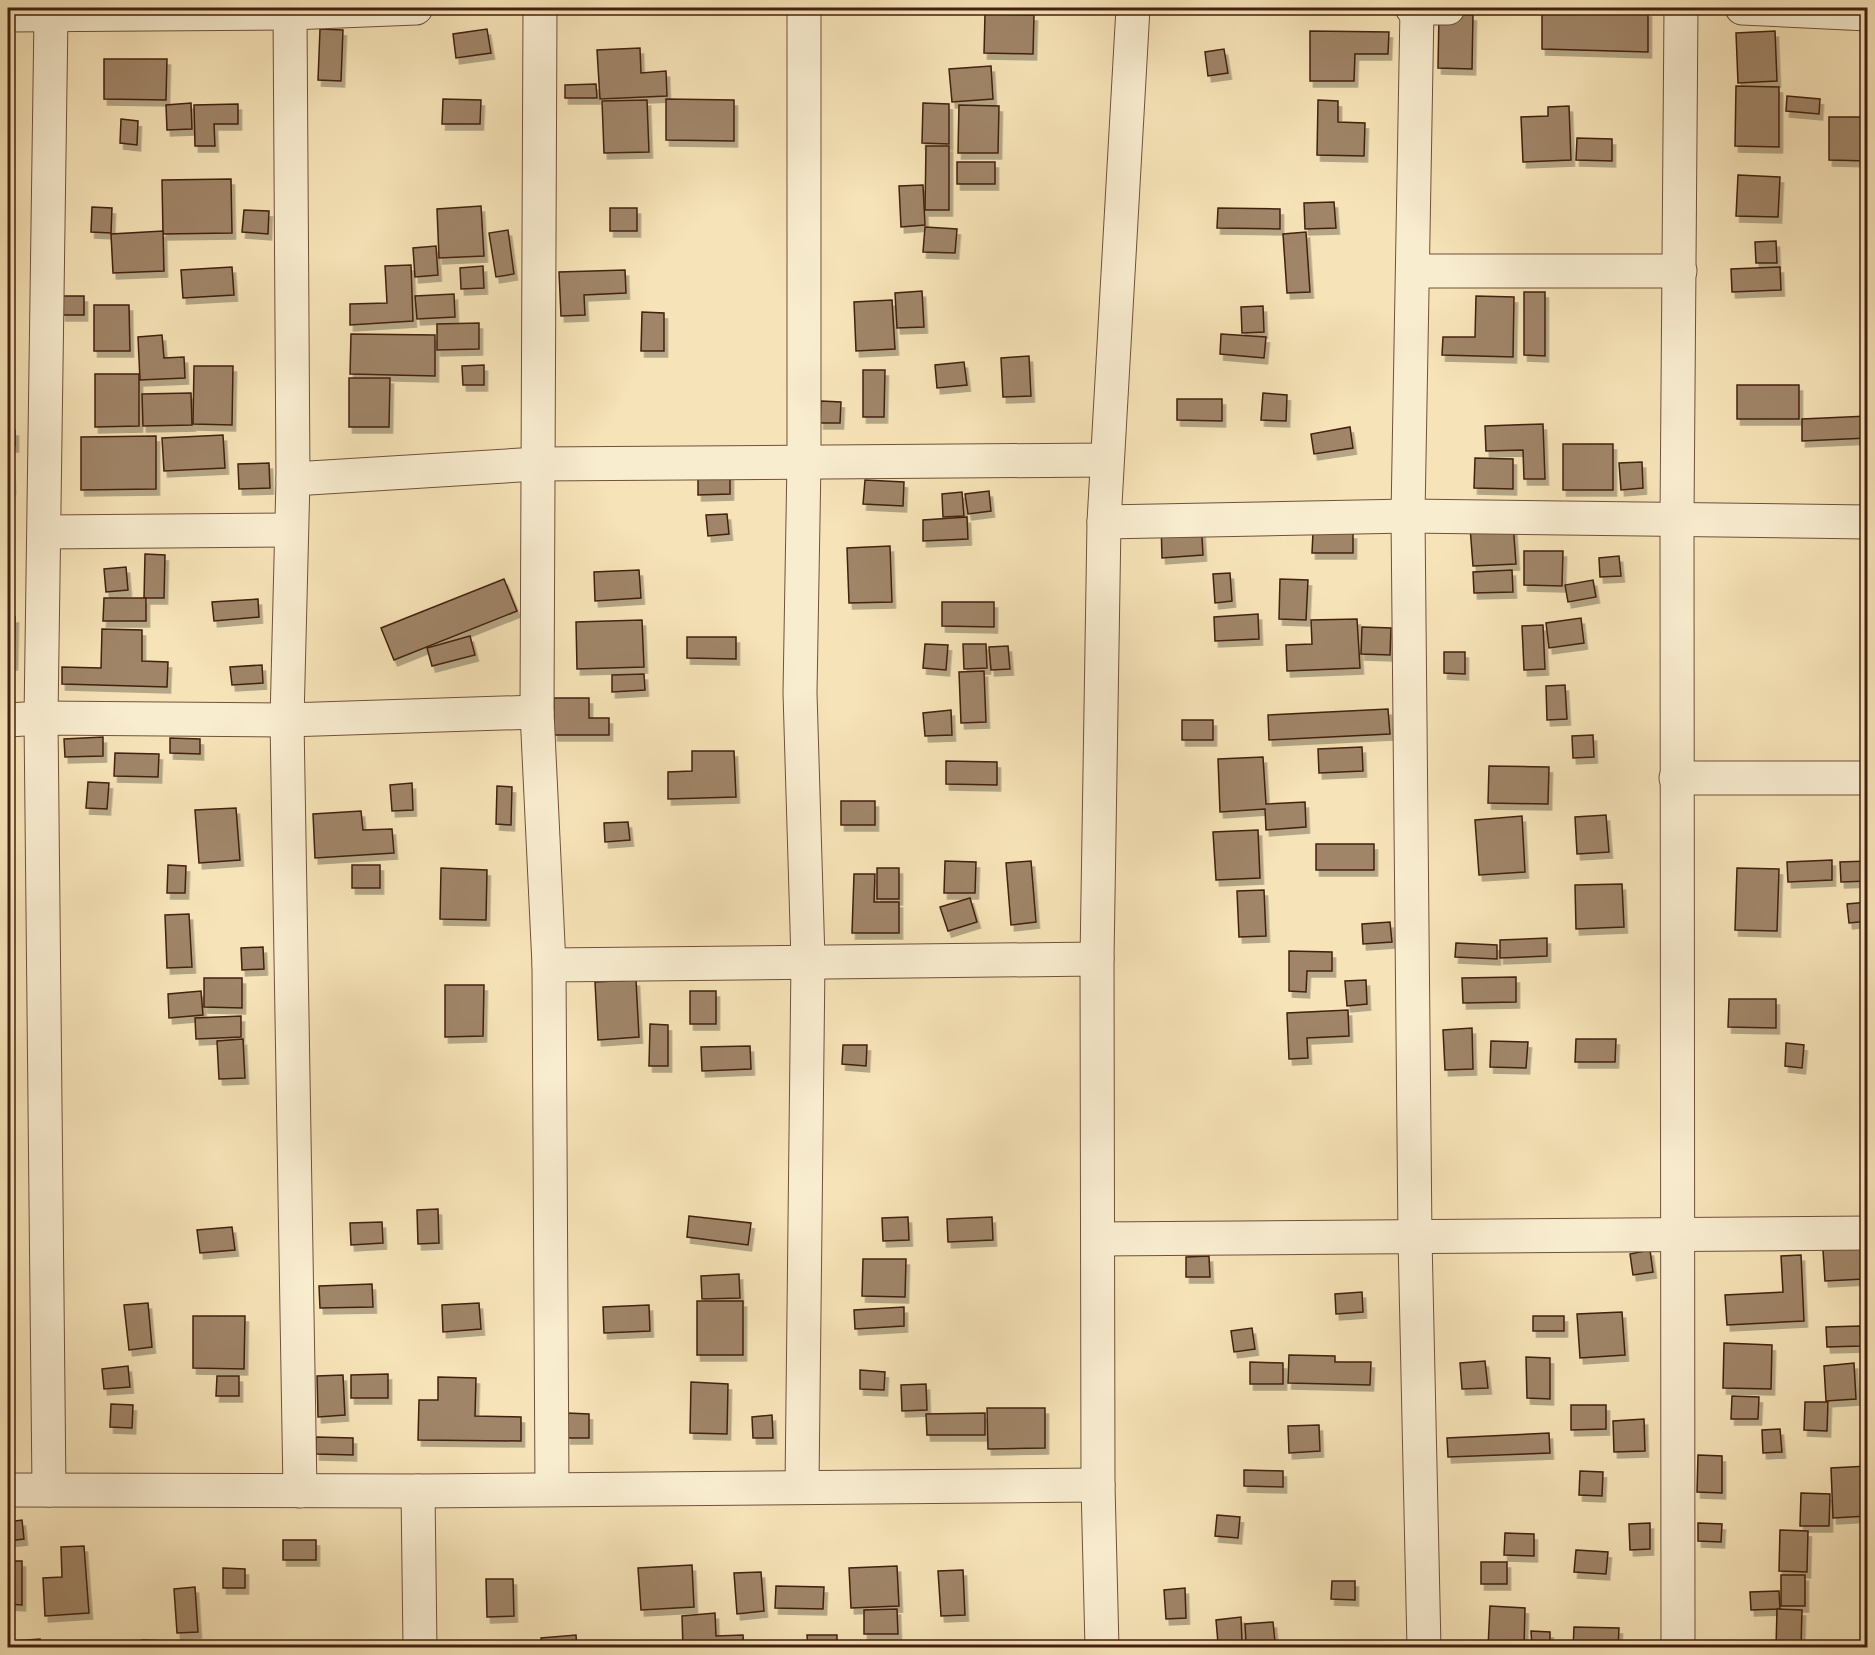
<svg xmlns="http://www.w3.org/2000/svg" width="1875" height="1655" font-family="'Libre Bodoni',serif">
<defs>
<filter id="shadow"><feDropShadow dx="3.5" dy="6" stdDeviation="0" flood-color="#0004"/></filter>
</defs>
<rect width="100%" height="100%" fill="#f6e3b7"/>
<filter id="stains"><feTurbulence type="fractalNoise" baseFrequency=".00333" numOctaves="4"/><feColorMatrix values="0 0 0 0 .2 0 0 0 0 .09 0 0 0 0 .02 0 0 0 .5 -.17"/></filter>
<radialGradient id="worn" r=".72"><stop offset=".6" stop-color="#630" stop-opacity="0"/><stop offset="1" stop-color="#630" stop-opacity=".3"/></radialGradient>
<g fill="#a08567" stroke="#432010" stroke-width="1.5" filter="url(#shadow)">
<path d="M1542 11H1648V52L1542 49Z"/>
<path d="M985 14 1034 15 1033 54 984 53Z"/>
<path d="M1439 14 1473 15 1472 69 1438 68Z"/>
<path d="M320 29 343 30 341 81 318 80Z"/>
<path d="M487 29 491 53 456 58 453 34Z"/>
<path d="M1310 31 1389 32 1388 54H1355L1354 81H1310Z"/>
<path d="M1775 31 1777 81 1738 83 1736 33Z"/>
<path d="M640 48 641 73 666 71 667 96 600 99 597 50Z"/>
<path d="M1224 49 1228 73 1208 76 1205 52Z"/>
<path d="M104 59H167L166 100 104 99Z"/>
<path d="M991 66 993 99 952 102 949 69Z"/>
<path d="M596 84 597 98H565V85Z"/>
<path d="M1736 86 1779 87V147L1735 146Z"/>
<path d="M1787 96 1820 99 1819 114 1786 111Z"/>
<path d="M443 99 481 100 480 124H442Z"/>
<path d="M666 99 734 100V141L666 140Z"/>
<path d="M647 100 649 152 604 153 602 101Z"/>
<path d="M1318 100 1338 101V122L1365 123 1364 156 1317 155Z"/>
<path d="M191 103 192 129 167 130 166 105Z"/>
<path d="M923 103 949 104V144L922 143Z"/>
<path d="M238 104V124H214L215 146H195L194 105Z"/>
<path d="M959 105 999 106 998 153H958Z"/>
<path d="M1569 106 1571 160 1523 162 1521 117 1548 116V107Z"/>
<path d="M1829 117H1868V161L1829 160Z"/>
<path d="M121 119 138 121 137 145 120 143Z"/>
<path d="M1577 138 1612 139V161L1576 160Z"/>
<path d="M926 146H949V210H925Z"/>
<rect x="957" y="162" width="38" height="22"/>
<path d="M1738 175 1780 177 1778 217 1736 216Z"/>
<path d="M231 179 232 233 163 234 162 180Z"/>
<path d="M923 185 925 225 901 227 899 186Z"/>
<path d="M1334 202 1336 228 1305 229 1304 203Z"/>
<path d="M481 206 484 256 439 258 437 209Z"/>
<path d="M92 207 112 208 111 233 91 232Z"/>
<rect x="610" y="208" width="27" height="23"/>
<path d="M1218 208 1280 209V229L1217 228Z"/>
<path d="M244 210 269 211 268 234 242 232Z"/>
<path d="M925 227 957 229 955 253 923 252Z"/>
<path d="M508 230 514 274 496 277 489 233Z"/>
<path d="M163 231 164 271 113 273 111 234Z"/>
<path d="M1306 232 1310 292 1287 293 1283 234Z"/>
<path d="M1776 241 1777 263H1756L1755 242Z"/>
<path d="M436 246 438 275 415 277 413 248Z"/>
<path d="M411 265 413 321 350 325V304L387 303 385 266Z"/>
<path d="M483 266 484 288 461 289 460 268Z"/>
<path d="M232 267 234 295 183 298 181 270Z"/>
<path d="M1780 267 1781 290 1732 292 1731 269Z"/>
<path d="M625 270 626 293 584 295 585 315 561 316 559 272Z"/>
<path d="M922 291 924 327 897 328 895 293Z"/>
<path d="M1524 292H1545V356L1524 355Z"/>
<path d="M454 294 455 317 417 319 415 296Z"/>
<rect x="62" y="296" width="22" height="19"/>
<path d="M1476 296 1514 297 1513 357 1442 355 1443 337H1475Z"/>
<path d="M892 300 895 349 856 351 854 302Z"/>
<path d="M94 305H129L130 351H94Z"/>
<path d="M1263 306 1264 332 1242 333 1241 307Z"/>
<path d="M642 312 664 313V351H641Z"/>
<path d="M479 323V349L437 350V324Z"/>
<path d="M351 334 435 335V376L350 374Z"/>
<path d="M1221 334 1266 337 1264 358 1220 354Z"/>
<path d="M162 335 164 358 184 357 185 378 140 380 138 337Z"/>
<path d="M1029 356 1031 396 1003 397 1001 358Z"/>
<path d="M964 362 967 385 937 388 935 365Z"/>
<path d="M484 365V385H463L462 366Z"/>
<path d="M194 366H233L232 425 193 424Z"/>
<path d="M863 370H885L884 417H863Z"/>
<path d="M95 374H139V426L95 427Z"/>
<path d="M349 378H390L389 427H349Z"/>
<rect x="1737" y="385" width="62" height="34"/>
<path d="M191 393 192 425 143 426 142 394Z"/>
<path d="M1263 393 1287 395 1286 421 1261 420Z"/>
<path d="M1177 399H1222V421L1177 420Z"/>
<path d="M821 401 841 402 840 423H820Z"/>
<path d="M1868 416V438L1802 441V419Z"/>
<path d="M1543 424 1545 479H1524L1523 450 1486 451 1485 426Z"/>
<path d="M1350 427 1353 448 1314 454 1311 434Z"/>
<rect x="8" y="430" width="7" height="16"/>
<path d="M223 435 225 468 164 471 162 438Z"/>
<path d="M156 436V489L81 490V437Z"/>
<rect x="1563" y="444" width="50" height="46"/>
<path d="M1475 458 1513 459V489L1474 488Z"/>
<path d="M1642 462 1643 488 1621 490 1619 463Z"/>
<path d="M269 463 270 488 239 489 238 464Z"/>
<path d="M8 467H11L12 488H8Z"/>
<path d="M730 474V494L698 495V475Z"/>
<path d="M865 480 904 482 903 506 863 504Z"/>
<path d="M989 491 991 511 968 514 965 494Z"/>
<path d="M962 492 964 516 943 517 942 494Z"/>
<path d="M727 514 729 534 708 536 706 515Z"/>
<path d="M967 517 968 539 923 541V520Z"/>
<path d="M1201 520 1203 555 1162 558 1161 522Z"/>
<path d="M1513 523 1516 564 1473 566 1470 527Z"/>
<path d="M1313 532 1353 533V553H1312Z"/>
<path d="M890 546 892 602 849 603 847 548Z"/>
<path d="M1524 551H1563L1562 586 1524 585Z"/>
<path d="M145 554 165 555 164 598H144Z"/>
<path d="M1619 556 1621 576 1600 577 1599 558Z"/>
<path d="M126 567 128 590 106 592 104 569Z"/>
<path d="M639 570 641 598 595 601 594 572Z"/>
<path d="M1512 570 1513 592 1474 593 1473 572Z"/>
<path d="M1230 573 1232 601 1215 603 1213 574Z"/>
<path d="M504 579 517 611 394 660 381 628Z"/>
<path d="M1280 579 1308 580 1306 620 1279 619Z"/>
<path d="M1593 580 1596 597 1568 602 1565 585Z"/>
<path d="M104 598H146V621H103Z"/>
<path d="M258 599 259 617 214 621 212 602Z"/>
<path d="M942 602H994V627L942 626Z"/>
<path d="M1258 614 1259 639 1215 641 1214 617Z"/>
<path d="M8 617H15L14 664H8Z"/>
<path d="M1581 618 1584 643 1549 648 1546 623Z"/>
<path d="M1357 619 1360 668 1287 671 1286 645 1312 644 1311 620Z"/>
<path d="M642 620 644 667 577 669 576 622Z"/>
<path d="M1543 625 1545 669 1524 670 1522 626Z"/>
<path d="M1362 627 1391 628 1390 655 1361 654Z"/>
<path d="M102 629 142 630V661L168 662 167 687 62 684V667L101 668Z"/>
<path d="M470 636 475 655 432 666 427 648Z"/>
<path d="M687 637H736V659L687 658Z"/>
<path d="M925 644 948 645 946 670 923 668Z"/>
<path d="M963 644H986L987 668 964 669Z"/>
<path d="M1008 646 1010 669 991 670 989 647Z"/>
<path d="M1444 652H1465V674L1444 673Z"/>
<path d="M262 665 263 683 232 685 230 667Z"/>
<path d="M984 671 986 722 961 723 959 672Z"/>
<path d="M644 674 645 690 612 692V675Z"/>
<path d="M1565 685 1567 719 1547 720 1546 686Z"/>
<path d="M554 698H589V718H609V735H554Z"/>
<path d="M1388 709 1390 734 1269 740 1268 715Z"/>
<path d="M951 710 952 735 925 736 923 713Z"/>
<rect x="1182" y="720" width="31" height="20"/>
<path d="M1593 735 1594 757 1573 758 1572 736Z"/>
<path d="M103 737V756L65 757 64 739Z"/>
<path d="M170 738 200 739V754L170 753Z"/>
<path d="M1362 747 1363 771 1319 773 1318 749Z"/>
<path d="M692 751H734L736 797 668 799V772L692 771Z"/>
<path d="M115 753 159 754 158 777 114 776Z"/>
<path d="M1263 757 1266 804 1305 802 1306 827 1266 830 1265 809 1220 812 1218 759Z"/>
<path d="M946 761 997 762V785L946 784Z"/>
<path d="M1489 766 1549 767 1548 804 1488 803Z"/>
<path d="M88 782 109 783 107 809 86 808Z"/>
<path d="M412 783 413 810 392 811 390 785Z"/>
<path d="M497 786 512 787 511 825 496 824Z"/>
<rect x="841" y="801" width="34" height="24"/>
<path d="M236 808 240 860 199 863 195 810Z"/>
<path d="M361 811 363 830 392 829 394 853 315 858 313 814Z"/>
<path d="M1606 815 1609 852 1577 854 1575 817Z"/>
<path d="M1522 816 1525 872 1479 875 1475 820Z"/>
<path d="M628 822 630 840 605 842 604 823Z"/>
<path d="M1258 830 1260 878 1216 880 1213 832Z"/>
<rect x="1316" y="844" width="58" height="26"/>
<path d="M1832 860V880L1788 882 1787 862Z"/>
<path d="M945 861 976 862 975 893H944Z"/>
<path d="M1031 861 1036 922 1011 925 1006 863Z"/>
<path d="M1868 861V881L1841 882 1840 862Z"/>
<path d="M168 865 186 866 185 893H167Z"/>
<rect x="352" y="865" width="28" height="23"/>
<path d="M441 868 487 870 486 920 440 919Z"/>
<rect x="877" y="868" width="22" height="31"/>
<path d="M1737 868 1779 869 1777 931 1735 930Z"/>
<path d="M854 874H875L874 902H899V933H852Z"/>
<path d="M1622 884 1624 927 1576 929 1575 885Z"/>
<path d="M1264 890 1266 936 1239 937 1237 891Z"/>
<path d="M970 898 977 922 948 931 940 907Z"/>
<path d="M1868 902V921L1849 923 1847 904Z"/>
<path d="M189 914 192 967 167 968 165 915Z"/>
<path d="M1390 922 1392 942 1363 944 1362 924Z"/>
<path d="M1547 938V956L1500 958V940Z"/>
<path d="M1456 943 1497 945V959L1455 957Z"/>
<path d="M263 947 264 969 242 970 241 948Z"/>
<path d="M1289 951 1332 952V971H1307L1306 992 1289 991Z"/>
<path d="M1516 977V1002L1463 1003 1462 978Z"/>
<path d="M204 978H242V1008L204 1007Z"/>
<path d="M636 980 639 1037 598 1040 595 982Z"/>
<path d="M1366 980 1367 1004 1347 1006 1345 981Z"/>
<path d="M445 985H484L483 1036 445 1037Z"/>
<path d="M201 991 203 1015 169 1018 168 994Z"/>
<rect x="690" y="991" width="26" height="33"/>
<path d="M1729 999H1776V1028L1728 1027Z"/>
<path d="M1348 1010 1349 1036 1307 1038 1308 1058 1289 1059 1287 1013Z"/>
<path d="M241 1016V1037L196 1039 195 1018Z"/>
<path d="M650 1024 668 1025V1066H649Z"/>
<path d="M1472 1028 1473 1069 1445 1070 1443 1030Z"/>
<path d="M243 1039 245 1078 219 1079 217 1041Z"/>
<path d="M1576 1039H1616L1615 1062H1575Z"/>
<path d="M1491 1041 1528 1042 1526 1068 1490 1067Z"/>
<path d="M1786 1043 1804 1045 1802 1068 1785 1066Z"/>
<path d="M843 1045H867L866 1066 842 1064Z"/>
<path d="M750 1046 751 1069 702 1071 701 1047Z"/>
<path d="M438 1209 439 1243 418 1244 417 1210Z"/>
<path d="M689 1216 751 1223 748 1245 687 1237Z"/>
<path d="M908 1217 909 1240 883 1241 882 1218Z"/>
<path d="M992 1217 993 1240 948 1242 947 1219Z"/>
<path d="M382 1222 383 1243 351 1245 350 1223Z"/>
<path d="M232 1227 235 1250 200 1253 197 1230Z"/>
<path d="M1863 1248 1864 1279 1825 1281 1823 1250Z"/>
<path d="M1650 1250 1653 1272 1633 1275 1630 1254Z"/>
<path d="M1801 1255 1804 1321 1727 1325 1725 1295 1783 1292 1781 1256Z"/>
<path d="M1209 1256 1210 1277H1186V1257Z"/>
<path d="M863 1259H906L905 1297 862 1296Z"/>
<path d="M739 1274 740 1298 702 1299 701 1276Z"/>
<path d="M372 1284 373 1307 320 1308 319 1286Z"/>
<path d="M1362 1292 1363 1312 1336 1314 1335 1294Z"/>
<rect x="697" y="1301" width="46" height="54"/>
<path d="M148 1303 152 1347 129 1350 124 1305Z"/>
<path d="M479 1303 481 1329 443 1332 442 1305Z"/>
<path d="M649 1305 650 1331 604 1333 603 1307Z"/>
<path d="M904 1307V1326L855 1329 854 1310Z"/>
<path d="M1622 1312 1625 1355 1580 1358 1577 1314Z"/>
<path d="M193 1316H245L244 1369 193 1368Z"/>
<rect x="1533" y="1316" width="31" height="15"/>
<path d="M1860 1326 1861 1346 1827 1347 1826 1327Z"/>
<path d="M1252 1328 1255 1349 1234 1352 1231 1331Z"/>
<path d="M1724 1343 1772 1345 1771 1389 1723 1388Z"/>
<path d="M1289 1355 1335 1356V1362H1371L1370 1385 1288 1383Z"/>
<path d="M1526 1357 1550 1358V1399L1527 1398Z"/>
<path d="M1485 1361 1488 1388 1462 1389 1460 1363Z"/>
<path d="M1250 1362 1283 1363V1384H1250Z"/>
<path d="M1854 1363 1856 1399 1826 1401 1824 1366Z"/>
<path d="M128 1366 130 1387 104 1389 102 1369Z"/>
<path d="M860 1370 885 1372 884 1390 860 1389Z"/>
<path d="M388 1374V1398H351V1375Z"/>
<path d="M343 1375 345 1415 318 1417 317 1376Z"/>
<path d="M217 1376H239V1396H216Z"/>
<path d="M438 1377 476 1378 475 1416 521 1417V1441L418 1440 419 1400H438Z"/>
<path d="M691 1382 728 1384 727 1434 690 1433Z"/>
<path d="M926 1384 927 1410 902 1411 901 1385Z"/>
<path d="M1732 1396 1759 1397 1758 1419H1731Z"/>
<path d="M1805 1402H1828L1827 1431 1804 1430Z"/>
<path d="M111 1404 133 1405 132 1428 110 1427Z"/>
<path d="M1571 1405H1606V1429L1571 1430Z"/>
<path d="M987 1408H1045V1448L988 1449Z"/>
<path d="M567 1413 589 1414V1438H567Z"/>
<path d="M985 1413V1435H927L926 1414Z"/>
<path d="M772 1415 773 1438H753L752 1417Z"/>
<path d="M1644 1419 1645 1451 1614 1452 1613 1421Z"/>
<path d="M1319 1425 1320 1451 1289 1453 1288 1426Z"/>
<path d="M1780 1429 1782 1452 1763 1453 1762 1430Z"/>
<path d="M1549 1433 1550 1453 1448 1457 1447 1438Z"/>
<path d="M316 1437 353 1438V1455L316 1454Z"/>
<path d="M1698 1455 1722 1456V1493L1697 1492Z"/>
<path d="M1868 1466V1516L1833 1518 1831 1468Z"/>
<path d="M1244 1470 1283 1471V1487L1244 1486Z"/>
<path d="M1580 1471 1603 1472 1602 1496 1579 1495Z"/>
<path d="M1801 1493 1830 1494 1829 1526H1800Z"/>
<path d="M1217 1515 1240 1517 1238 1538 1215 1536Z"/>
<path d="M22 1520 24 1539 8 1541V1522Z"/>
<path d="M1650 1523V1549L1630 1550 1629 1524Z"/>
<path d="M1698 1523 1722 1524 1721 1542 1698 1541Z"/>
<path d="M1780 1530 1808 1531 1807 1572 1779 1571Z"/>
<path d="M1505 1533 1534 1534V1556L1504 1555Z"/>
<rect x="283" y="1540" width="33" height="20"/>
<path d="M84 1546 89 1613 45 1616 43 1578 62 1577 61 1547Z"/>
<path d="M1576 1550 1608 1552 1606 1574 1574 1572Z"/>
<path d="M8 1561H22V1605L8 1604Z"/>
<rect x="1481" y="1562" width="26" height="22"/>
<path d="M692 1565 694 1607 641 1610 638 1568Z"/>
<path d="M897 1566 899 1606 851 1608 849 1568Z"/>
<path d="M223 1568 245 1569V1588H223Z"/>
<path d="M963 1570 965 1615 941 1616 938 1571Z"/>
<path d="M761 1572 764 1611 737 1614 734 1573Z"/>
<rect x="1781" y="1575" width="24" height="31"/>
<path d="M486 1579H513L514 1616 487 1617Z"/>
<path d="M1332 1581H1355V1600L1331 1599Z"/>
<path d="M776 1586 824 1587 823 1609 775 1608Z"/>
<path d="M195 1587 198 1632 177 1633 174 1589Z"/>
<path d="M1185 1588 1186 1618 1166 1619 1164 1590Z"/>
<path d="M1779 1591 1780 1609 1751 1610 1750 1592Z"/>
<path d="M1490 1606 1525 1608 1524 1648H1488Z"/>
<path d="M897 1609 898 1634H864V1610Z"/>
<path d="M1777 1609 1802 1610 1801 1648H1776Z"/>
<path d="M715 1613 716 1636 743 1635 744 1648H683L682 1616Z"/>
<path d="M1241 1617 1242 1641 1218 1643 1216 1620Z"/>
<path d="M1273 1622 1275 1642 1246 1643 1245 1624Z"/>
<path d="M1574 1627 1619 1628 1618 1648H1573Z"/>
<path d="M1531 1631 1550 1632V1648H1532Z"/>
<path d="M576 1635 577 1648H542L541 1638Z"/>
<path d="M807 1635H837V1648H808Z"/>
<path d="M40 1639V1648H14L13 1641Z"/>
<path d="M142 1640 167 1641V1648H142Z"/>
</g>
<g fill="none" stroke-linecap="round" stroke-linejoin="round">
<g stroke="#70513a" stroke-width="35">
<g id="street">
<path d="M540 8 537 712 549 965 552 1488"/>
<path d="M1412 8H1448"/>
<path d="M1417 8 1408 516 1415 1238 1424 1648"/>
<path d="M1742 8 1868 14"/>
<path d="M290 13 293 479 287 720 300 1491"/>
<path d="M8 15 290 13 416 8"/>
<path d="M1413 271H1680"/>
<path d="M293 479 537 464 1106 460"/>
<path d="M1104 522 1408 516 1868 522"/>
<path d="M45 532 290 530"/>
<path d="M8 720 41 718 51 15"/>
<path d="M1676 778H1868"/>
<path d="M549 965 1097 959"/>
<path d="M1098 1239 1868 1233"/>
<path d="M802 1487 808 960 800 693 804 461V8"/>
<path d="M8 1490 418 1491 1098 1485"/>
<path d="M49 1490 41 718 287 720 537 712"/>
<path d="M418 1491 420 1648"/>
<path d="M1102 1648 1098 1485 1097 959 1104 522 1133 8"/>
<path d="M1678 1648 1677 518 1681 8"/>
</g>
</g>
<use href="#street" stroke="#f9edd0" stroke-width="33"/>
</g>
<rect width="1875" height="1655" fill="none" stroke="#f6e3b7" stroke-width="30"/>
<rect x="9" y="9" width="1857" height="1637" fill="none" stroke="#432010" stroke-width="3"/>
<rect x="15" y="15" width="1845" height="1625" fill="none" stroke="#432010" stroke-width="1.5"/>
<rect width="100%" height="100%" filter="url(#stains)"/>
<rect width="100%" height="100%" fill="url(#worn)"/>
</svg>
